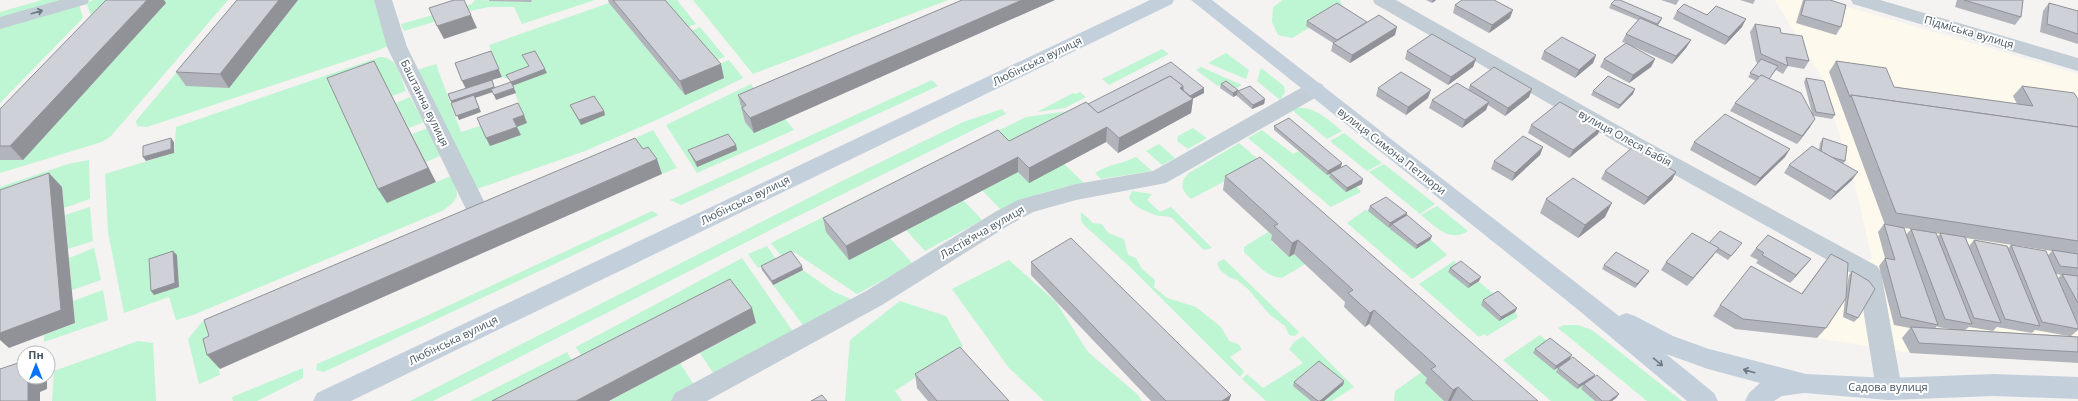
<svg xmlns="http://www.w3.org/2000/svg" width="2078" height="401" font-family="'Open Sans',sans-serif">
<rect width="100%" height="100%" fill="#f5f2f2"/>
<path fill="#fef9ed" d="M1775 0H1824L2078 74V363L1910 353 1817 338 1841 269 1872 259 1855 184 1821 76Z"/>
<g fill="#bef5d2">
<path d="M42 0H70L0 20V12Z"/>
<path d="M94 0H228L111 136 102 142 0 173V160H23L92 18 86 2Z"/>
<path d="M298 0H374L389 45 379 50 147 127 137 126 136 121 177 72Z"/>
<path d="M475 0 530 2 532 0H595L522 24 514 7H489L469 11 404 31 401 24 472 4Z"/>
<path d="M664 0H677L696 24 683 29Z"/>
<path d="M693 0H948L753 74Z"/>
<path d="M1283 0H1340L1343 8 1292 38 1278 35 1272 22 1273 7Z"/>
<path d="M609 3 685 95 715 66 729 60 743 78 661 118 585 151 477 189 417 70 436 64 461 132 480 126 517 127 522 111 512 86 531 71 508 79 502 77 489 45Z"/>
<path d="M79 4 83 18 0 103V28Z"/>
<path d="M700 27 725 57 711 62 686 33Z"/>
<path d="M1162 49 1169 54 1109 85 1102 79Z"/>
<path d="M1226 53 1249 70 1246 79 1208 63Z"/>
<path d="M380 57C398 57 400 76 406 91L392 96 336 92 387 202 451 176C460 196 460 198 442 211L193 315 176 320 169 297 124 313 108 232 105 174 174 153 176 127Z"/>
<path d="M1201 67 1242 85 1232 90 1224 84 1218 86 1196 70Z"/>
<path d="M1261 68 1284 86 1285 92 1280 100 1257 81Z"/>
<path d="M932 80 938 86 681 205 670 200Z"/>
<path d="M751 84 760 97 740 106 750 120 754 133 785 119 794 130 697 173 666 125Z"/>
<path d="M1080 92 1086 97 1065 108 1037 112 1073 93 1076 94Z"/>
<path d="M410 97 424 122 409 128 396 103Z"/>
<path d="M1297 108C1315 106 1328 120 1342 131L1327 139 1292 110Z"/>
<path d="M1002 109 1006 114 788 221 433 401H410L842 181 963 122Z"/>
<path d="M1069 111 1072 112V124L984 152 973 143 1026 117Z"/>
<path d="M428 128 442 155 426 162 412 134Z"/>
<path d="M1193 128 1207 138 1188 149 1177 141 1178 136Z"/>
<path d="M653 130 677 168 662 174 653 161 591 159Z"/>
<path d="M1262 130 1293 154 1299 151 1327 175 1341 167 1361 192 1331 207 1248 138Z"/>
<path d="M1344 133 1382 163 1367 171 1330 141Z"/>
<path d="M1239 143 1266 166 1255 165 1191 199C1181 190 1179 183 1189 173Z"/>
<path d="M1159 144 1175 158 1162 165 1146 151Z"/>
<path d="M964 147 974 157 890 238 913 264 857 294 794 252 782 257 771 243Z"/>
<path d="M1136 157 1152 171 1101 179 1095 173C1109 164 1122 164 1136 157Z"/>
<path d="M89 160 90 199 64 208 62 187 0 327V187L68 164Z"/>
<path d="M1064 164 1084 183C1053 189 1029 196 1001 210L982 190 1018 172 1029 182Z"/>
<path d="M1384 164 1435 204 1420 214 1369 172Z"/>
<path d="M1132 191 1152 194 1147 200 1160 212 1171 207 1212 248 1204 250 1172 218C1166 215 1159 217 1153 214 1145 211 1133 206 1129 198Z"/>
<path d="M963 200 982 220 925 251 906 230Z"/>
<path d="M1437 206 1468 231C1449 243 1436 227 1421 215Z"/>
<path d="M90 207 93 241 68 249 65 215Z"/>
<path d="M1365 210 1406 217 1447 255 1412 279 1347 223Z"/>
<path d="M652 211 659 215 324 372 316 370 317 364 424 317Z"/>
<path d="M1081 212 1093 223 1102 224 1108 233 1124 239 1128 255 1136 258 1142 269 1155 280 1154 287 1167 298 1196 307 1221 327 1229 341 1238 344 1242 349 1230 357 1244 371 1240 377 1128 265 1083 224 1081 220Z"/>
<path d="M1268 232 1275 238 1271 241 1289 257 1294 254 1305 264 1282 278C1266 277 1256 263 1244 252V247Z"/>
<path d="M767 246 776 259 758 268 748 254Z"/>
<path d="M94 248 101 280 72 290 69 258Z"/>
<path d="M742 258 794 333 715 376 700 353 756 323 589 369 576 347Z"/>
<path d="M1224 259 1299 332 1295 336 1289 335 1285 326 1269 314 1248 289 1237 280 1229 277 1220 270 1217 263Z"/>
<path d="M1009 260 1056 302 1088 352 1137 394 1142 401H1044L1009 368 952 289Z"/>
<path d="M1454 261 1496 296 1481 305 1499 321 1515 312 1518 317 1487 336 1484 334 1479 337 1419 284Z"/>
<path d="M803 270 834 292 851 299 803 325 773 285Z"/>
<path d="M103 290 108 320 44 342V335L75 323 73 301Z"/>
<path d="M900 301 946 316 963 346 895 391 902 401H845L850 340Z"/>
<path d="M253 303 215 353 220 375 199 384 188 339 202 322Z"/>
<path d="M1564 325H1578L1592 330 1682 401H1647L1558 328Z"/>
<path d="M1540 335 1592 379 1581 389 1595 401H1551L1503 360Z"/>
<path d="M1303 336 1354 387 1332 401H1266L1242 379 1247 374 1263 388 1303 363 1289 349 1294 342Z"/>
<path d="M138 341 153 343 156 401H52L54 371Z"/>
<path d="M567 352 580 374 527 401H470Z"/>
<path d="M680 363 696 388 673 401H610Z"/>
<path d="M303 368V378L257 401H233L232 397Z"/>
<path d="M1422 372 1430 380 1425 383 1444 401H1394L1395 391Z"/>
</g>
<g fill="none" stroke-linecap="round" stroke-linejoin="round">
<g fill="#c2cdd5" fill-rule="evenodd">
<path d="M60 0H89L87 4 0 29V17Z"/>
<path d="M374 0H392L407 47 485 203 482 209 474 211 466 209 463 203 387 47Z"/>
<path d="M1373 0H1396L1644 140 1877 266 1881 272 1902 389 1898 397 1889 400 1880 397 1876 389 1858 277 1630 150 1375 4Z"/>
<path d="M1851 0H1880L2078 58V71L1853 4Z"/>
<path d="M1315 82 1322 84 1325 89 1322 94 1166 183 1076 200 1033 212 1011 224 882 305 707 401H671L675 393 866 291 995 212 1018 200 1076 184 1153 171 1308 84Z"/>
</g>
<g fill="#c3d0dc" fill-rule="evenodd">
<path d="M1150 0H1174L1172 4 351 401H313L317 393Z"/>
<path d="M1191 0H1212L1619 316 1626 313 1635 316 1673 336 1709 349 1806 374 1889 378 1994 374 2078 377V399L1994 396 1889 400 1804 393 1782 396 1774 401H1745L1749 393 1760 383 1708 369 1666 354 1714 393 1718 401H1687L1576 308Z"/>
</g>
</g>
<g fill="#b1b4ba" fill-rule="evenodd">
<path d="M237 0H298L229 88 186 86 176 72Z"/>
<path d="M489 0H532L531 2 489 1Z"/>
<path d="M608 0H665L724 78 685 95 609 3Z"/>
<path d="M962 0H1055L754 133 745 122 738 95Z"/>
<path d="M1426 0H1436L1432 3Z"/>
<path d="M1661 0H1679L1676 5Z"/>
<path d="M1740 0H1755L1753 4Z"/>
<path d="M1803 0H1830L1841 27 1836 35 1796 23Z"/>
<path d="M1957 0H2023L2021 17 2015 25 1955 7Z"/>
<path d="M166 3 23 160H0V109Z"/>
<path d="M2049 3 2078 11V44L2040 32 2043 11Z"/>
<path d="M1611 4 1662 18 1660 22 1658 25 1691 40 1686 48 1672 64 1630 45 1655 59 1651 67 1629 83 1600 67 1604 59 1626 43 1622 42 1626 34 1638 20 1609 8Z"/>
<path d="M1455 5 1510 18 1489 33 1453 13Z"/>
<path d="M1677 11 1707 15 1742 27 1725 45 1673 19Z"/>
<path d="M1307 21 1367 22 1395 35 1350 63 1331 51 1333 43 1306 26Z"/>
<path d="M1755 24 1781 33 1809 61 1804 69 1788 66 1783 74 1776 70 1769 79 1812 113 1804 82 1806 78 1835 115 1832 119 1814 116 1810 127 1797 144 1730 111 1735 103 1756 81 1748 77 1758 63 1756 62 1750 32Z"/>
<path d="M1407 51 1476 59 1473 67 1448 85 1405 59Z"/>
<path d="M1544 51 1596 55 1593 63 1575 78 1541 59Z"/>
<path d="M1836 61 1894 87 2017 104 2013 96 2022 86 2078 99V330L2071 336 2078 337V363L1910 353 1902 338 1910 328 1894 325 1879 266 1885 258 1878 232 1884 224 1885 225 1829 72ZM1904 228 1911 229 1906 235ZM1936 233 1940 234 1937 237ZM1966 238 2052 251 2048 255 2011 245 2008 248 1974 240 1969 246ZM2056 274 2061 275 2058 278ZM1937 326 1938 327 1955 330 1935 329ZM1969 327 1993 331 1997 327 2032 333 2035 330 2069 336 1965 330Z"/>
<path d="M1221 84 1238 91 1265 99 1264 104 1252 109 1237 96V95L1233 97 1220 88Z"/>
<path d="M1470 85 1532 89 1529 97 1505 116 1488 105 1486 110 1462 128 1429 108 1432 100 1468 90Z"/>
<path d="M1204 88V93L1193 98 1191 113 1118 153 1106 142 1029 183 1018 172 849 260 826 232 823 218 1009 141 1088 104Z"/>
<path d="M1378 88 1428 98 1406 115 1376 96Z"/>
<path d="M1593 91 1633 94 1618 109 1591 95Z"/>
<path d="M570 105 604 111 605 115 581 125 572 109Z"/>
<path d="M1531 125 1598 134 1569 158 1528 133Z"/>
<path d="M1274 126 1341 167 1362 184 1346 192 1329 177 1330 174 1327 175 1274 130Z"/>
<path d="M1823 138 1845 161 1843 164 1852 180 1830 200 1784 173 1789 165 1819 150 1820 143Z"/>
<path d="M1694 142 1785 157 1755 186 1690 150Z"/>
<path d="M736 145 737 150 697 167 690 154 688 150Z"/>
<path d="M1543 147 1540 155 1512 181 1491 169 1494 161Z"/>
<path d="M1605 171 1676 172 1672 180 1644 205 1601 179Z"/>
<path d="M1225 176 1538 401H1444L1425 383 1427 378 1369 324 1365 327 1344 307 1345 302 1294 254 1289 257 1271 240 1272 235 1223 190Z"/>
<path d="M1546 199 1605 217 1578 238 1540 213Z"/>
<path d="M1370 206 1407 213 1406 216 1432 236 1430 240 1416 249 1390 229 1391 226 1389 228 1368 211Z"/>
<path d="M1709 243 1739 247 1728 260 1715 252 1687 286 1661 270 1666 262Z"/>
<path d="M1756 248 1811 259 1805 266 1790 283 1756 263 1758 260 1750 256Z"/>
<path d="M1831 254 1846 292 1849 275 1852 271 1858 318 1854 322 1843 317 1845 299 1826 328 1817 338 1735 329 1713 316 1720 305 1801 294Z"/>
<path d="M1031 262 1231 395 1229 401H1151L1031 275Z"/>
<path d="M1604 265 1646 275 1635 288 1602 269Z"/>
<path d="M761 266 803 270 773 285 762 270Z"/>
<path d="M1450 268 1479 281 1468 288 1448 272Z"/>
<path d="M1483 300 1517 308 1515 312 1499 321 1481 305Z"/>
<path d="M1535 349 1572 355 1569 360 1554 370 1533 353Z"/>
<path d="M1558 368 1592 379 1619 394 1616 398 1612 401H1595L1581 389 1583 385 1577 389 1556 372Z"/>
<path d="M915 374 1009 401H928L917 388Z"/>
<path d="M1344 381 1343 385 1324 401H1311L1293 386 1294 382Z"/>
</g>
<g fill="#909297">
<path d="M147 0H164L166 3 23 160 10 146Z"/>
<path d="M279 0H298L229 88 220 74Z"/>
<path d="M1022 0H1055L754 133 750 118Z"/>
<path d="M1433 0H1436L1432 3Z"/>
<path d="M1513 10 1510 18 1489 33 1492 25Z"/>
<path d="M471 15 477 28 444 39 437 26Z"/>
<path d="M1662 18 1660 22 1655 28 1657 24Z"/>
<path d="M1746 19 1742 27 1725 45 1729 37Z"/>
<path d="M1397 27 1395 35 1350 63 1352 55Z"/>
<path d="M1691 40 1686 48 1672 64 1676 56Z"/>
<path d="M491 51 502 77 492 80 496 91 475 98 481 112 459 120 451 101 466 89 462 81Z"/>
<path d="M1596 55 1593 63 1575 78 1579 70Z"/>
<path d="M1476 59 1473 67 1448 85 1451 77Z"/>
<path d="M1655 59 1651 67 1629 83 1633 75Z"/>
<path d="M374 61 381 75 436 182 387 203 378 189Z"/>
<path d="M721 64 724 78 685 95 680 81Z"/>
<path d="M545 69 547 73 512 86 511 82Z"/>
<path d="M1183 86 1204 88V93L1181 105 1180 88Z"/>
<path d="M514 88 516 93 496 100 494 95Z"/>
<path d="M1532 89 1529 97 1505 116 1508 108Z"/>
<path d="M1635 89 1633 94 1618 109 1620 105Z"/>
<path d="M1238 90 1237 95 1233 97V93Z"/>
<path d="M1431 90 1428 98 1406 115 1408 107Z"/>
<path d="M1193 99 1191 113 1118 153 1119 138Z"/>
<path d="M1265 99 1264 104 1252 109 1253 105Z"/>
<path d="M1489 102 1486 110 1462 128 1465 120Z"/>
<path d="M604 111 605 115 581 125 579 120Z"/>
<path d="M524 115 527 123 517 127 513 119Z"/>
<path d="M1815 119 1810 127 1797 144 1802 136Z"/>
<path d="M1602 126 1598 134 1569 158 1573 150Z"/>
<path d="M517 127 521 135 490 146 486 138Z"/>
<path d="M1107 127 1106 142 1029 183V168Z"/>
<path d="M171 138 174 142V153L146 161 143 157Z"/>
<path d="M736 145 737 150 697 167 696 162Z"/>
<path d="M1543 147 1540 155 1512 181 1515 173Z"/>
<path d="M1790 149 1785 157 1755 186 1760 178Z"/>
<path d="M1018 157V172L849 260 846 246Z"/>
<path d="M657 159 662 174 220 369 207 355Z"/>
<path d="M1342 163 1341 167 1327 175 1328 171Z"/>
<path d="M1676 172 1672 180 1644 205 1648 197Z"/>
<path d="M1858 172 1852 180 1830 200 1836 192Z"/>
<path d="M49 173 62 187 75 323 9 348 0 340V333Z"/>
<path d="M1363 179 1362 184 1346 192 1347 188Z"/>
<path d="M1612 203 1605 217 1578 238 1585 225Z"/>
<path d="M1407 213 1406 217 1392 224 1391 226 1389 228 1390 223Z"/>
<path d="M1432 236 1430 240 1416 249 1417 245Z"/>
<path d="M1298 240 1294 254 1289 257 1292 243Z"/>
<path d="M1719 248 1713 256 1687 286 1693 278Z"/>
<path d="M173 251 177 255 179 287 154 295 151 291Z"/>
<path d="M1811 259 1805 266 1790 283 1796 275Z"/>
<path d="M802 266 803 270 773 285 772 281Z"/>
<path d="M1649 271 1646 275 1635 288 1637 284Z"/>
<path d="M1481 277 1479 281 1468 288 1470 284Z"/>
<path d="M752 308 756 323 609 401H576Z"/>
<path d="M1517 308 1515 312 1499 321 1501 317Z"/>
<path d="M1374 310 1369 324 1365 327 1370 313Z"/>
<path d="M1572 355 1569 360 1554 370 1556 366Z"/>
<path d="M1595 375 1592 379 1577 389 1579 385Z"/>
<path d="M35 377H47V389L40 392V401H28V381Z"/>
<path d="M1344 381 1343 385 1324 401H1320Z"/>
<path d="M1458 387 1451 401H1448L1453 390Z"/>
<path d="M1619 394 1616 398 1612 401H1609Z"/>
<path d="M1231 395 1229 401H1222Z"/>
</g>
<g fill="#ced1d8" stroke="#909297">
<path d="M106 0H147L10 146H0V109Z"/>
<path d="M237 0H279L220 74 176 72Z"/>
<path d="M454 0H464L471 15 437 26 429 8Z"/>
<path d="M613 0H665L721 64 680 81Z"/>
<path d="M962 0H1022L750 118 742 108 746 105 738 95Z"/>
<path d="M1462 0H1494L1513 10 1492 25 1455 5Z"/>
<path d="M1615 0H1620L1662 18 1657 24 1611 4Z"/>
<path d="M1805 0H1830L1846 5 1841 27 1801 15Z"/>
<path d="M1964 0H2023L2021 17Z"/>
<path d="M1337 3 1367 22 1337 40 1307 21Z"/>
<path d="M2049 3 2078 11V34L2047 24Z"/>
<path d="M1684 4 1707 15 1716 6 1746 19 1729 37 1677 11Z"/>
<path d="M1379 15 1397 27 1352 55 1333 43Z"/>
<path d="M1640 18 1691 40 1676 56 1626 34Z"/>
<path d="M1755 24 1780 28 1781 33 1802 36 1809 61 1786 57 1788 66 1761 54Z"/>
<path d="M1432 34 1476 59 1451 77 1407 51Z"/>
<path d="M1562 37 1596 55 1579 70 1544 51Z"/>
<path d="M1626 43 1655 59 1633 75 1604 59Z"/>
<path d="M491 51 499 69 462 81 455 63Z"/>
<path d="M535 51 545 69 511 82 506 75 529 66 522 55Z"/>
<path d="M1761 59 1778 66 1769 79 1761 75 1760 77 1750 73Z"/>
<path d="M374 61 428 168 378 189 327 78Z"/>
<path d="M1836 61 1886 68 1894 87 2033 106 2022 86 2074 93 2078 99V127L1851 95 1850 97Z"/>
<path d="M1171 62 1204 88 1190 96 1183 90V86L1170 76 1098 113 1088 104Z"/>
<path d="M1494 67 1532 89 1508 108 1470 85Z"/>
<path d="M1401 72 1431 90 1408 107 1378 88Z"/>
<path d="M1761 75 1801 93 1815 119 1802 136 1735 103Z"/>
<path d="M1170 76 1183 86 1180 88 1193 99 1119 138 1107 127 1029 168 1018 157 846 246 823 218 998 130 1009 141 1086 102 1098 113Z"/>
<path d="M1608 76 1635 89 1620 105 1593 91Z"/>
<path d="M1806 78 1824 81 1835 115 1816 112Z"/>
<path d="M492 80 494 87 451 101 448 94Z"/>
<path d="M1226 81 1238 90 1233 93 1221 84Z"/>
<path d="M511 82 514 88 494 95 491 89Z"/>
<path d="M1457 83 1489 102 1465 120 1432 100Z"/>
<path d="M1250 86 1265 99 1253 105 1238 91Z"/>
<path d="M474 95 479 108 456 116 451 103Z"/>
<path d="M1851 95 2078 127V241L1896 213Z"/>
<path d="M594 96 604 111 579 120 570 105Z"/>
<path d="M1560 102 1602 126 1573 150 1531 125Z"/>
<path d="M518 103 524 115 513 119 517 127 486 138 477 118Z"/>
<path d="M1725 114 1790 149 1760 178 1694 142Z"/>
<path d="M1289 118 1342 163 1328 171 1274 126Z"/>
<path d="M728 134 736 145 696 162 688 150Z"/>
<path d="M1523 136 1543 147 1515 173 1494 161Z"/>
<path d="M171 138V149L143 157V146Z"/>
<path d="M635 138 643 149 648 147 657 159 207 355 203 339 209 336 204 320Z"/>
<path d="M1823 138 1847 146 1845 161 1831 157 1821 151Z"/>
<path d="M1812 146 1858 172 1836 192 1789 165Z"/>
<path d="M1633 147 1676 172 1648 197 1605 171Z"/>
<path d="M1260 157 1538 401H1473L1458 387 1453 390 1431 369 1436 366 1374 310 1370 313 1348 293 1353 290 1298 240 1292 243 1274 226 1278 224 1225 176Z"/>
<path d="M1346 165 1363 179 1347 188 1330 173Z"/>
<path d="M49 173 61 310 0 333V190Z"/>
<path d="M1573 178 1612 203 1585 225 1546 199Z"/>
<path d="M1386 197 1407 213 1390 223 1370 206Z"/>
<path d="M1407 215 1432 236 1417 245 1392 224Z"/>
<path d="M1884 224 1904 228 1938 325 1901 317 1885 258 1895 260Z"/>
<path d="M1911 229 1936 233 1972 324 1945 319Z"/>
<path d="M1720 231 1742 243 1731 256 1709 243Z"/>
<path d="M1692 233 1719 248 1693 278 1666 262Z"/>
<path d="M1940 233 1965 237 2001 323 1974 318Z"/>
<path d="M1768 235 1811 259 1796 275 1762 255 1764 253 1756 248Z"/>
<path d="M1071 238 1231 395 1222 401H1166L1031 262Z"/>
<path d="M1974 240 2007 246 2040 326 2005 319Z"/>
<path d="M2011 245 2046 251 2078 325V329L2042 322Z"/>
<path d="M2052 250 2078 254V268L2060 266Z"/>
<path d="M173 251 175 283 151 291 149 259Z"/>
<path d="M791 251 802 266 772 281 761 266Z"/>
<path d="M1616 252 1649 271 1637 284 1604 265Z"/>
<path d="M1831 254 1848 263 1846 298 1826 328 1743 319 1720 305 1751 266 1802 294Z"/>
<path d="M1461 261 1481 277 1470 284 1450 268Z"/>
<path d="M1852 271 1869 281 1875 289 1858 318 1846 313Z"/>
<path d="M2062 274 2078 276V303Z"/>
<path d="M730 279 752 308 576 401H492Z"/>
<path d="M1498 291 1517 308 1501 317 1483 300Z"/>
<path d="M1911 327 2078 337V352L1919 343Z"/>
<path d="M1550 338 1572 355 1556 366 1535 349Z"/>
<path d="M960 347 1009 401H937L915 374Z"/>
<path d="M1573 357 1595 375 1579 385 1558 368Z"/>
<path d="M24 361V377H35V379L28 381V401H0V369Z"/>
<path d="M1319 361 1344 381 1320 401H1318L1294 382Z"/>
<path d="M1597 375 1619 394 1609 401H1602L1584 384Z"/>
<path d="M822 395 827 401H811Z"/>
</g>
<defs><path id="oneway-shaft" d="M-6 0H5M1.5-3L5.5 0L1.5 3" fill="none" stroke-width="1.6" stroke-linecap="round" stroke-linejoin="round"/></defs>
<use stroke="#6c7a84" href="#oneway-shaft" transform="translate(37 12) rotate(-16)"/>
<g stroke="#6c7b87">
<use href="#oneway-shaft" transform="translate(1658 362) rotate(40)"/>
<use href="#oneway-shaft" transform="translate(1749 371) rotate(-164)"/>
</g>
<g text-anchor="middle" stroke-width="4" stroke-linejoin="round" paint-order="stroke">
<g font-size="11" fill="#475662" stroke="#fff">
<text transform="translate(1969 32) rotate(16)" y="4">Підміська вулиця</text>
<text transform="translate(1037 61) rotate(-26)" y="4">Любінська вулиця</text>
<text transform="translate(425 103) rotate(64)" y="4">Баштанна вулиця</text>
<text transform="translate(1625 138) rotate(29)" y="4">вулиця Олеся Бабія</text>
<text transform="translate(1392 151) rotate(38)" y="4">вулиця Симона Петлюри</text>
<text transform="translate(745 200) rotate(-26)" y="4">Любінська вулиця</text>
<text transform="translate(982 232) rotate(-30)" y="4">Ластівʼяча вулиця</text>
<text transform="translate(453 340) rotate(-26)" y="4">Любінська вулиця</text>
<text x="1888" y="391">Садова вулиця</text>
</g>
</g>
<g transform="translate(36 365)"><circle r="19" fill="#ffffff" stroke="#b5bbc0"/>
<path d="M0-3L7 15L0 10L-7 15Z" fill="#0674fb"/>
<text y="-6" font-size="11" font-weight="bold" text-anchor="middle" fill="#475662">Пн</text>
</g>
</svg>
